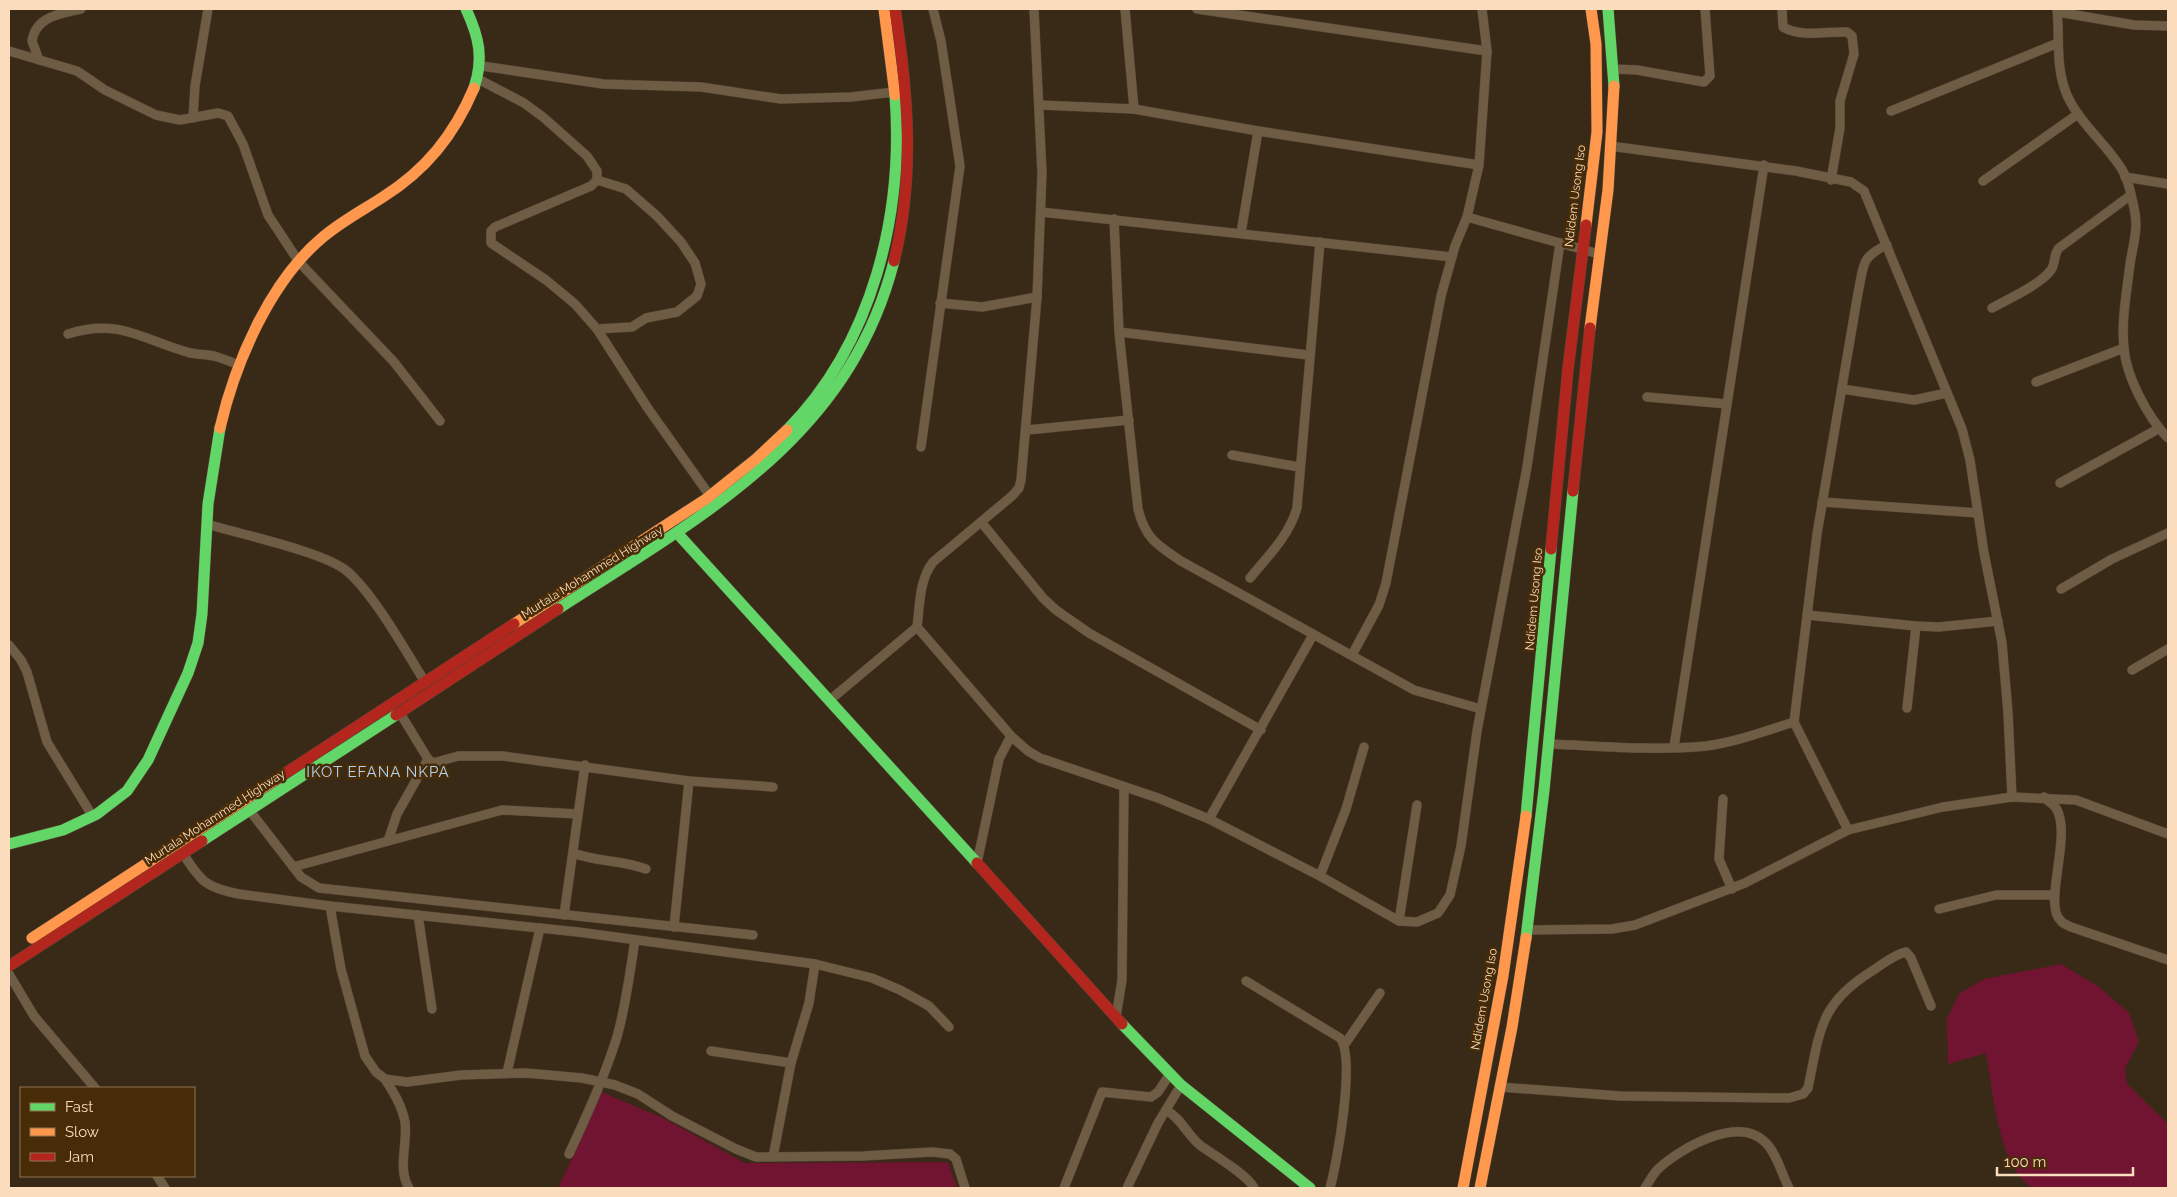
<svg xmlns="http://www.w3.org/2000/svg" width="2177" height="1197" font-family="Raleway,sans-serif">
<rect width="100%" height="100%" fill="#392a17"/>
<g fill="#711431">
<path d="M2061 964 2099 987 2129 1013 2139 1042 2125 1068 2127 1084 2168 1124V1188H2034C1998 1170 1993 1089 1986 1053L1948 1064 1947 1019 1959 994 1984 979Z"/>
<path d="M597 1090 665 1119 745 1163 948 1162 957 1188H558L577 1148Z"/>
</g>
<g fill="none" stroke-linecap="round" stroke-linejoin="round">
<g stroke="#524435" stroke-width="10">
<g id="street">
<path d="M1125 9 1134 109"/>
<path d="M1197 9 1487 51"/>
<path d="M1782 9 1783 27C1802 38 1827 31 1847 32L1852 36 1854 54 1840 101V128L1831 180"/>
<path d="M2057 9C2060 38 2055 67 2067 95 2079 122 2103 141 2119 165 2128 177 2131 194 2134 208 2139 227 2133 245 2130 264 2127 291 2121 320 2124 348 2126 376 2148 418 2168 438"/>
<path d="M2058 12 2134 25 2168 26"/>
<path d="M9 51 77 71 105 90 156 115 180 120 218 113 228 116 243 144 268 215 299 262 394 362 440 421"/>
<path d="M39 60 32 41C36 16 60 14 81 9"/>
<path d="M482 66 603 84 701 87 781 99 851 97 894 92"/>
<path d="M1614 69 1637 70 1704 82 1710 76 1705 9"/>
<path d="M478 79 524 103 543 117 587 156 597 171V180L591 186 495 227 491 231V243L546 280 575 304 597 329 647 407 710 496"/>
<path d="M1040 105 1134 109 1258 131 1479 165"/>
<path d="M1891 111 2058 43"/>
<path d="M193 118 195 86 208 9"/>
<path d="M1610 146 1796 171 1851 182 1864 191 1962 429 1970 460 1984 553 2002 643 2008 713 2012 797"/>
<path d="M2125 177 2168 184"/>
<path d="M597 180 626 189 657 216 681 242 695 263 701 284 697 296 677 312 646 318 632 327 597 329"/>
<path d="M1983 181 2078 114"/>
<path d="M1041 212 1452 257"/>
<path d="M1467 217 1599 254"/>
<path d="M1114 219 1119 332 1138 509C1145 538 1157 545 1181 561L1414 690 1481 709"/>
<path d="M1241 233 1258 131"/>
<path d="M940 303 982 307 1037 297"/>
<path d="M1992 308C2008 299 2040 285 2051 270 2056 263 2053 255 2059 248L2131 195"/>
<path d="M1119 332 1308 355"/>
<path d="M68 334C119 318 141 339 187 352 196 355 205 354 214 356 222 358 231 362 239 365"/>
<path d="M2036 382 2124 348"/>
<path d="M1842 389 1914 400 1947 393"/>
<path d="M1647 397 1727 404"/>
<path d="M1027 430 1129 420"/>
<path d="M921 447 960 166 941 41 933 9"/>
<path d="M1232 455 1299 467"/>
<path d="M2060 483 2158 429"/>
<path d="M1822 502 1978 513"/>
<path d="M982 523 1043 598 1056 610 1089 633 1261 730"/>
<path d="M207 524C239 534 326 552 348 572 375 596 405 650 425 682"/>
<path d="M1250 578C1268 556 1289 536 1297 508L1320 242"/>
<path d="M2061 589 2112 559 2168 533"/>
<path d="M1807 615 1916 626 1939 627 1998 621"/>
<path d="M917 627 1011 736 1028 751 1040 758 1158 798 1209 819 1320 876 1399 921 1417 922 1438 913 1450 895 1461 846 1477 731 1527 467 1560 243"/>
<path d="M9 645 21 660 27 672 47 742 93 817"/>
<path d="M1352 655 1379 605 1386 583 1441 296 1455 246 1467 217 1479 165 1487 51 1482 9"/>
<path d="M2132 670 2168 649"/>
<path d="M830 700 917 627C920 605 919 580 933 562L1012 496 1019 488 1021 480 1037 297 1042 173 1034 9"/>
<path d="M1907 708 1916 626"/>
<path d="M400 713 428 759 433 763 458 756H503L689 781 773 787"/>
<path d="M1550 744C1601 746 1654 751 1706 746 1736 742 1765 731 1794 722"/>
<path d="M1674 747 1764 165"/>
<path d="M2044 797C2048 801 2053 804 2056 808 2073 835 2042 905 2061 921 2063 924 2068 925 2071 927L2168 960"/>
<path d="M1723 799 1719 859 1732 889"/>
<path d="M250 811 301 877 319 888 753 935"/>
<path d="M1209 819 1313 635"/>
<path d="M1848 830 1794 722 1817 534 1858 293C1864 266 1860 257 1887 245"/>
<path d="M388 841 397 814 428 759"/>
<path d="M573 853C597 862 622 860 646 869"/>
<path d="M184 855C201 882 207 888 239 894L330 906 578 932 815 964 872 978 900 990 929 1006 949 1027"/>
<path d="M977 863 999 759 1011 736"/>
<path d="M293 867 502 810 578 814"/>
<path d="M1320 876 1346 809 1364 747"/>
<path d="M330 906 341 969 365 1056 376 1072 385 1079 407 1082 461 1075 526 1073 582 1078 615 1085 638 1094 672 1116 736 1149 756 1157 863 1156 932 1152 950 1154 956 1159 965 1188"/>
<path d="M1939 909 1996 895H2055"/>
<path d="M418 915 432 1009"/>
<path d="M564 915 585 765"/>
<path d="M1399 921 1417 805"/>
<path d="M674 927 689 781"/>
<path d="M1527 930 1612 929 1635 925 1745 883 1848 830 1943 807 2012 797 2076 800 2168 834"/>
<path d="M9 974 34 1016 95 1088"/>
<path d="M1246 981 1340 1038C1356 1058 1337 1163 1330 1188"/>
<path d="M1116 1017 1122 980 1124 787"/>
<path d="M1345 1044 1380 993"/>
<path d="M711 1051 791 1063"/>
<path d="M507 1073 540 928"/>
<path d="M385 1079C394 1093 402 1106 405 1122 408 1143 397 1169 409 1188"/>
<path d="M1499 1087 1620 1096 1789 1098 1803 1094 1808 1088C1820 1031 1819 1004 1872 971 1883 964 1893 955 1906 952L1911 958 1931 1006"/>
<path d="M1166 1110C1182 1119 1187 1135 1201 1146 1214 1155 1249 1176 1254 1188"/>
<path d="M569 1154C587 1115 604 1078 617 1037 626 1005 630 972 635 940"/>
<path d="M773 1157 791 1063 809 1003 815 964"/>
<path d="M157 1176 165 1188"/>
<path d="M1064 1188 1102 1092 1151 1097 1158 1092 1170 1074"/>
<path d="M1127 1188 1158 1123 1181 1085"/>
<path d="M1645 1188C1649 1182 1653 1174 1658 1169 1681 1148 1739 1114 1766 1143 1777 1154 1782 1175 1789 1188"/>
</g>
</g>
<g stroke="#524435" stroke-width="12">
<g id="fast">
<path d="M466 9C479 37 484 58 474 88"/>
<path d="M1608 9 1614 86"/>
<path d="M787 430C873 343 904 214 895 95"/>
<path d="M678 534 977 863"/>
<path d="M558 609C700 517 849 439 894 261"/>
<path d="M1526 816 1551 549"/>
<path d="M202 841 396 715"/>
<path d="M9 844 63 830 97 814 127 791 148 760 188 673 198 643 202 614 208 504 220 428"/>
<path d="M1526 938 1544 790 1573 491"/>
<path d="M1122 1024 1181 1085 1310 1188"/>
</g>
</g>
<g stroke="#524435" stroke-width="12">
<g id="slow">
<path d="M884 9 895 95"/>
<path d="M1586 225 1597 132 1596 44 1591 9"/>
<path d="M1590 328 1608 190 1614 86"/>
<path d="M220 428C235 363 270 281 323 237 342 221 363 210 383 197 426 170 454 135 474 88"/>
<path d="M514 624 706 499 756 459 787 430"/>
<path d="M32 938 275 780"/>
<path d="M1463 1188 1503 976 1526 816"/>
<path d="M1480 1188 1512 1027 1526 938"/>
</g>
</g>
<g stroke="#524435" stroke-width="12">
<g id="jam">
<path d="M894 261C915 177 908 93 895 9"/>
<path d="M1573 491 1590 328"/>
<path d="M1551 549 1568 369 1586 225"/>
<path d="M396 715 558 609"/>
<path d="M275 780 514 624"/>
<path d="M977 863 1122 1024"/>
<path d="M9 966 202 841"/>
</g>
</g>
<use href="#street" stroke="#6f5c44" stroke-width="9"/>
<use href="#fast" stroke="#63d668" stroke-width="11"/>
<use href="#slow" stroke="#ff974d" stroke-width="11"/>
<use href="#jam" stroke="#b3261e" stroke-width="11"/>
</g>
<g text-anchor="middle" stroke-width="5" stroke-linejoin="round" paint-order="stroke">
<g font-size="12" fill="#fbddbe" stroke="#482c08">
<text transform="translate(1575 196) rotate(-83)" y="4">Ndidem Usong Iso</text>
<text transform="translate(592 572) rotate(-32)" y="4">Murtala Mohammed Highway</text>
<text transform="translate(1534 599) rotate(-85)" y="4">Ndidem Usong Iso</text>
<text transform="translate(215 817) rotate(-33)" y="4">Murtala Mohammed Highway</text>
<text transform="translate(1484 999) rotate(-80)" y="4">Ndidem Usong Iso</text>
</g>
<g font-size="15" letter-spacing="1" fill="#b0d3f5" stroke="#482c08">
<text x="378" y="777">IKOT EFANA NKPA</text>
</g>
</g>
<rect width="2177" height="1197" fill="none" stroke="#fbddbe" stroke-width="20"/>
<rect x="20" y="1087" width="175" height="90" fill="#482c08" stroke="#907351"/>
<rect x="30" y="1103" width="25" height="8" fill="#63d668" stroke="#907351"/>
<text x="65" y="1112" font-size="15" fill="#fbddbe">Fast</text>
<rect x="30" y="1128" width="25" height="8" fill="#ff974d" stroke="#907351"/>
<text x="65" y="1137" font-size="15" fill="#fbddbe">Slow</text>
<rect x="30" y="1153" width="25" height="8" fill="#b3261e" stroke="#907351"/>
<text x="65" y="1162" font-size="15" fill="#fbddbe">Jam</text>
<path d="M1997 1167v8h136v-8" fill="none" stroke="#fbddbe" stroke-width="2.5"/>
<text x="2004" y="1167" font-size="15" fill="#fbddbe" stroke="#482c08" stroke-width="4" paint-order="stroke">100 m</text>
</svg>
